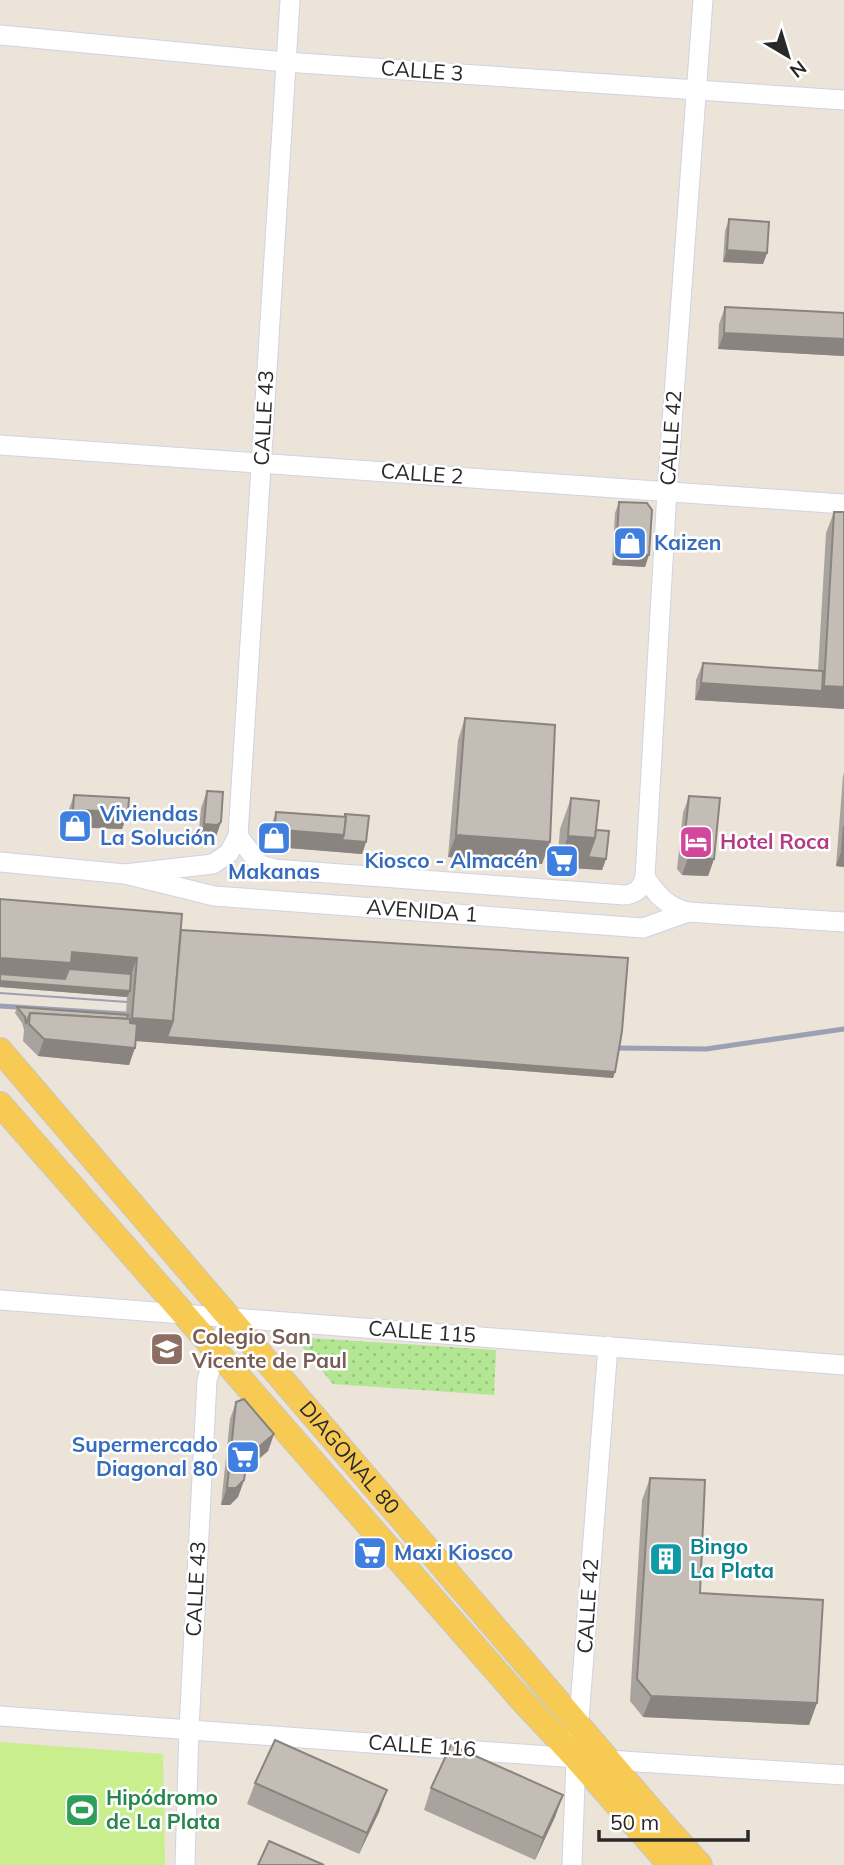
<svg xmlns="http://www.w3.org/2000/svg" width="844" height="1865" font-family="Mulish,sans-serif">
<defs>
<pattern id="park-dots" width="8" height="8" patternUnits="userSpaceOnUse" patternTransform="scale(1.75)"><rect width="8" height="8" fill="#b2e692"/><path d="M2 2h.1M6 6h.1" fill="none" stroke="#99c57e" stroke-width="1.8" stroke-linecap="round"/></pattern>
</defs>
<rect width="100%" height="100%" fill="#ece3d9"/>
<path fill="url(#park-dots)" d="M294 1337 496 1350 494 1395 333 1384Z"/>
<path fill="#c9ee8d" d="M0 1742 163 1754 165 1865H0Z"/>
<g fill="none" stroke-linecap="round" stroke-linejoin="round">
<g stroke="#cfd3e3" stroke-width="21">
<g id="minor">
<path d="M0 35 285 62 844 100"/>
<path d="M0 445 844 504"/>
<path d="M238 836 260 865 274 869 624 895C636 894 642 888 645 877L667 491 703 0"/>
<path d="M0 862 125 874 214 896 643 928 688 912 844 922"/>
<path d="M125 874 213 864 229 853 238 836 290 0"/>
<path d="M645 877C656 894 667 907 688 912"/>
<path d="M0 1300 844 1365"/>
<path d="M0 1716 576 1758 844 1775"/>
<path d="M185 1865 189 1729 207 1380 216 1351 231 1318"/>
<path d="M572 1865 576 1758 608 1346"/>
</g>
</g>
<g stroke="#c7c7c7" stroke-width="26">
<g id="major">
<path id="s1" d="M0 1050 664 1825 700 1865"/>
<path d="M0 1104 519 1697 576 1758 670 1865"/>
</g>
</g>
<use href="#minor" stroke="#fff" stroke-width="19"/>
<use href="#major" stroke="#f7ca53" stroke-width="24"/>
<path stroke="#9ca0b4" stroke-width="2" d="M0 993 127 1002"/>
<g stroke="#9ca0b4" stroke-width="5">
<path d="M0 1006 125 1014"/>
<path d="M618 1048 706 1049 844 1029"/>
</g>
</g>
<g fill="#a9a39d">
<path d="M729 219 767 253 763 264 723 262 725 231Z"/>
<path d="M725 307 844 313V356L718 349 719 324Z"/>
<path d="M619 502 645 567 612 565 615 513Z"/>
<path d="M834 512 844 709 695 700 696 680 703 663 818 671 826 533Z"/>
<path d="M465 718 542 864 448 857 458 740Z"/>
<path d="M844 773V867L836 866 843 776Z"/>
<path d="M207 791 221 822 215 839 211 841H198L201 808Z"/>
<path d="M74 795 128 812 122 829 67 827 68 812Z"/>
<path d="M689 796 714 859 708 876 682 875 677 869 683 813Z"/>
<path d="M571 798 596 830 606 859 602 870 557 867 560 829Z"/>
<path d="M276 812 344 817 345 814 366 842 362 854 276 847 269 842 270 829Z"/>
<path d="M181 930 615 1072 613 1078 135 1041 129 1065 38 1056 23 1041 24 1030 22 1023 15 1013 17 1007 126 1015 127 997 0 987Z"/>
<path d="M236 1402 274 1434 268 1451 247 1469 246 1468 244 1480 238 1497 230 1505H221L230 1419Z"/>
<path d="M650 1478 700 1593 817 1703 809 1725 643 1717 630 1701 642 1500Z"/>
<path d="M255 1783 387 1790 379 1812 359 1854 247 1804Z"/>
<path d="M431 1788 563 1795 555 1817 535 1860 424 1810Z"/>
</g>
<g fill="#89847f">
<path d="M727 250 767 253 763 264 723 262Z"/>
<path d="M724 333 844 339V356L718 349Z"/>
<path d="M616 553 649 555 645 567 612 565Z"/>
<path d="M701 683 822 691 816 707 695 700Z"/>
<path d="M824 686 844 687V709L816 707Z"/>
<path d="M73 810 128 812 122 829 67 827Z"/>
<path d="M221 822 215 839 211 841H198L204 824Z"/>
<path d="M282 830 344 835 338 852 276 847Z"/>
<path d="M456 835 550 842 542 864 448 857Z"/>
<path d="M568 836 595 838 606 859 602 870 557 867Z"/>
<path d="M342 840 366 842 362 854 338 852Z"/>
<path d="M842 849H844V867L836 866Z"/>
<path d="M688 858 714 859 708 876 682 875Z"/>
<path d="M72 952 137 958 129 980 63 985 0 975V958Z"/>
<path d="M0 981 130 991 127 997 0 987Z"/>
<path d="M132 1018 173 1021 615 1072 613 1078 124 1040Z"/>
<path d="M44 1039 135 1048 129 1065 38 1056Z"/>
<path d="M274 1434 268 1451 247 1469 253 1452Z"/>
<path d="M244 1480 238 1497 230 1505H221L227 1488Z"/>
<path d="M651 1696 817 1703 809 1725 643 1717Z"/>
<path d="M387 1790 379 1812 359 1854 367 1833Z"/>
<path d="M563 1795 555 1817 535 1860 543 1838Z"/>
</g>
<g fill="#c4bdb6" stroke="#89847f" stroke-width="2">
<path d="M729 219 769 222 767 253 727 250Z"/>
<path d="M725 307 844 313V339L724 333Z"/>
<path d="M619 502 647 503 652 510 649 555 616 553Z"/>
<path d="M834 512H844V687L824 686Z"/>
<path d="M703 663 823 671 822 691 701 683Z"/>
<path d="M465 718 555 725 550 842 456 835Z"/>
<path d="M207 791 223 792 221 822 217 825 204 824Z"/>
<path d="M74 795 129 798 128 812 73 810Z"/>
<path d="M689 796 720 798 714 859 688 858 683 852Z"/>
<path d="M571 798 599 801 595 838 568 836Z"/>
<path d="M276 812 346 817 344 835 282 830 275 825Z"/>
<path d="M345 814 369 816 366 842 342 840 344 835 346 817H345Z"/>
<path d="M844 826V849H842Z"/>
<path d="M596 830 609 831 606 859 588 857 595 838Z"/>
<path d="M0 899 182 914 173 1021 132 1018 137 958 72 952 71 963 0 958Z"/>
<path d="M181 930 628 958 622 1031 615 1072 167 1037 173 1021Z"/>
<path d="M69 969 131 974 130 991 0 981V974L65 979Z"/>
<path d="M17 1007 128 1015 127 1019 30 1013 26 1024 25 1017Z"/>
<path d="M30 1013 130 1019V1023L137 1024 135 1048 44 1039 29 1024Z"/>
<path d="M244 1399 274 1434 253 1452 249 1447 244 1480 236 1488H227L236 1402Z"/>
<path d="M650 1478 705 1480 700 1593 823 1600 817 1703 651 1696 637 1679Z"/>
<path d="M275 1740 387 1790 367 1833 255 1783Z"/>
<path d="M451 1745 563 1795 543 1838 431 1788Z"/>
<path d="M269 1841 324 1865H258Z"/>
</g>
<defs>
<g id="shop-square" transform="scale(1.75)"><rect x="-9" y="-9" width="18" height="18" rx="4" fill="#3f7fe0" stroke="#fff"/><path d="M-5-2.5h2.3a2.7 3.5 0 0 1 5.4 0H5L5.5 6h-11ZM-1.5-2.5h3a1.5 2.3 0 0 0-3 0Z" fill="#fff"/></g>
<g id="hotel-square" transform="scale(1.75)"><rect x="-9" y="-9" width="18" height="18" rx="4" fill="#d1479c" stroke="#fff"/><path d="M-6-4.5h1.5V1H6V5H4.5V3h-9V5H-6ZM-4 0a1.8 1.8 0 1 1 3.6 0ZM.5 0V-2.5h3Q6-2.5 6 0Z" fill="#fff"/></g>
<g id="supermarket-square" transform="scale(1.75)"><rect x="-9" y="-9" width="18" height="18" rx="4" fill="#3f7fe0" stroke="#fff"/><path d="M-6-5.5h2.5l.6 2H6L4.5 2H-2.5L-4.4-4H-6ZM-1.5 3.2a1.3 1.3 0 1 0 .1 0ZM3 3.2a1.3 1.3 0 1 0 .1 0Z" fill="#fff"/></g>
<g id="school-square" transform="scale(1.75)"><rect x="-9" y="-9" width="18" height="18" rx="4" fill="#8d6e63" stroke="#fff"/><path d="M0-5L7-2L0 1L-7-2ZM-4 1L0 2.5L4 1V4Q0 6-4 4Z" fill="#fff"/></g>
<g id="building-square" transform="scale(1.75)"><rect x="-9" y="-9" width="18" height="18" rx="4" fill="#0f9aa8" stroke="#fff"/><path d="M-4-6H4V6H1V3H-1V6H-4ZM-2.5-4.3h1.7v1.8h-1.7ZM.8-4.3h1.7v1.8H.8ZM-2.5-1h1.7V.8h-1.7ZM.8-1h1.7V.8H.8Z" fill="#fff"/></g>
<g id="stadium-square" transform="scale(1.75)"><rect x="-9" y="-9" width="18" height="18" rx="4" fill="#2e9e5b" stroke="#fff"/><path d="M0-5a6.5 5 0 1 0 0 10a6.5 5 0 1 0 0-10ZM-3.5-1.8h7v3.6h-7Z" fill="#fff"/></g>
</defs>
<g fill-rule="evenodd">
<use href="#shop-square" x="630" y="543"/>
<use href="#shop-square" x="75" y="826"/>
<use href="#shop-square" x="274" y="838"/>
<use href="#hotel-square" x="696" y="842"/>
<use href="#supermarket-square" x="562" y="861"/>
<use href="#school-square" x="167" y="1349"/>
<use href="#supermarket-square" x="243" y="1457"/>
<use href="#supermarket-square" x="370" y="1553"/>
<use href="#building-square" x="666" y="1559"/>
<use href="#stadium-square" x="82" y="1810"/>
</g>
<g text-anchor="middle" stroke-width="5" stroke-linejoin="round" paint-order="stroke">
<g font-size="21" fill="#292929" stroke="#fff">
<text transform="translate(422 71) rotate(4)" y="7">CALLE 3</text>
<text transform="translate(264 418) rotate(-87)" y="7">CALLE 43</text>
<text transform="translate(671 438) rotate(-86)" y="7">CALLE 42</text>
<text transform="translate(422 474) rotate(4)" y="7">CALLE 2</text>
<text transform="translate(422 911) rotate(4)" y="7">AVENIDA 1</text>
<text transform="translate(422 1332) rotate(4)" y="7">CALLE 115</text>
<text dy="7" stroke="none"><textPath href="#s1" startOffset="537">DIAGONAL 80</textPath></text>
<text transform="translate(196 1589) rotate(-87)" y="7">CALLE 43</text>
<text transform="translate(588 1606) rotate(-86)" y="7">CALLE 42</text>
<text transform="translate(422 1746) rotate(4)" y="7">CALLE 116</text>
</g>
<g font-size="21" font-weight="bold" fill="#366cbe" stroke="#fff" text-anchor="start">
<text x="654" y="550">Kaizen</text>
<text x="100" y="821">Viviendas<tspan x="100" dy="24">La Solución</tspan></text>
<text x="538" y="868" text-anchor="end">Kiosco - Almacén</text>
<text x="274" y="879" text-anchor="middle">Makanas</text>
<text x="218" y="1452" text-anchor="end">Supermercado<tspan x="218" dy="24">Diagonal 80</tspan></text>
<text x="394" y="1560">Maxi Kiosco</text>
</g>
<g font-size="21" font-weight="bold" fill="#b23c85" stroke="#fff" text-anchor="start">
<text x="720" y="849">Hotel Roca</text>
</g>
<g font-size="21" font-weight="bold" fill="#785e54" stroke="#fff" text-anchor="start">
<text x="192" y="1344">Colegio San<tspan x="192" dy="24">Vicente de Paul</tspan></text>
</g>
<g font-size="21" font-weight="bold" fill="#0d838f" stroke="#fff" text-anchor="start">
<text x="690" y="1554">Bingo<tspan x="690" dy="24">La Plata</tspan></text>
</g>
<g font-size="21" font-weight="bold" fill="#27864d" stroke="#fff" text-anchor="start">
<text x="106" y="1805">Hipódromo<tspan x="106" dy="24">de La Plata</tspan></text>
</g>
</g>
<g transform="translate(788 56) rotate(142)" stroke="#ffffff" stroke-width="5" paint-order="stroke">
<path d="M0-5L12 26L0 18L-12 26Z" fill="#292929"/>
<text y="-10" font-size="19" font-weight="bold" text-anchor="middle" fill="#292929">N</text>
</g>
<path d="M599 1830v10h149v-10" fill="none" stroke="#292929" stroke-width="3.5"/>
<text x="610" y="1830" font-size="21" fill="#292929" stroke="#ffffff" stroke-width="5" paint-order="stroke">50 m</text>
</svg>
